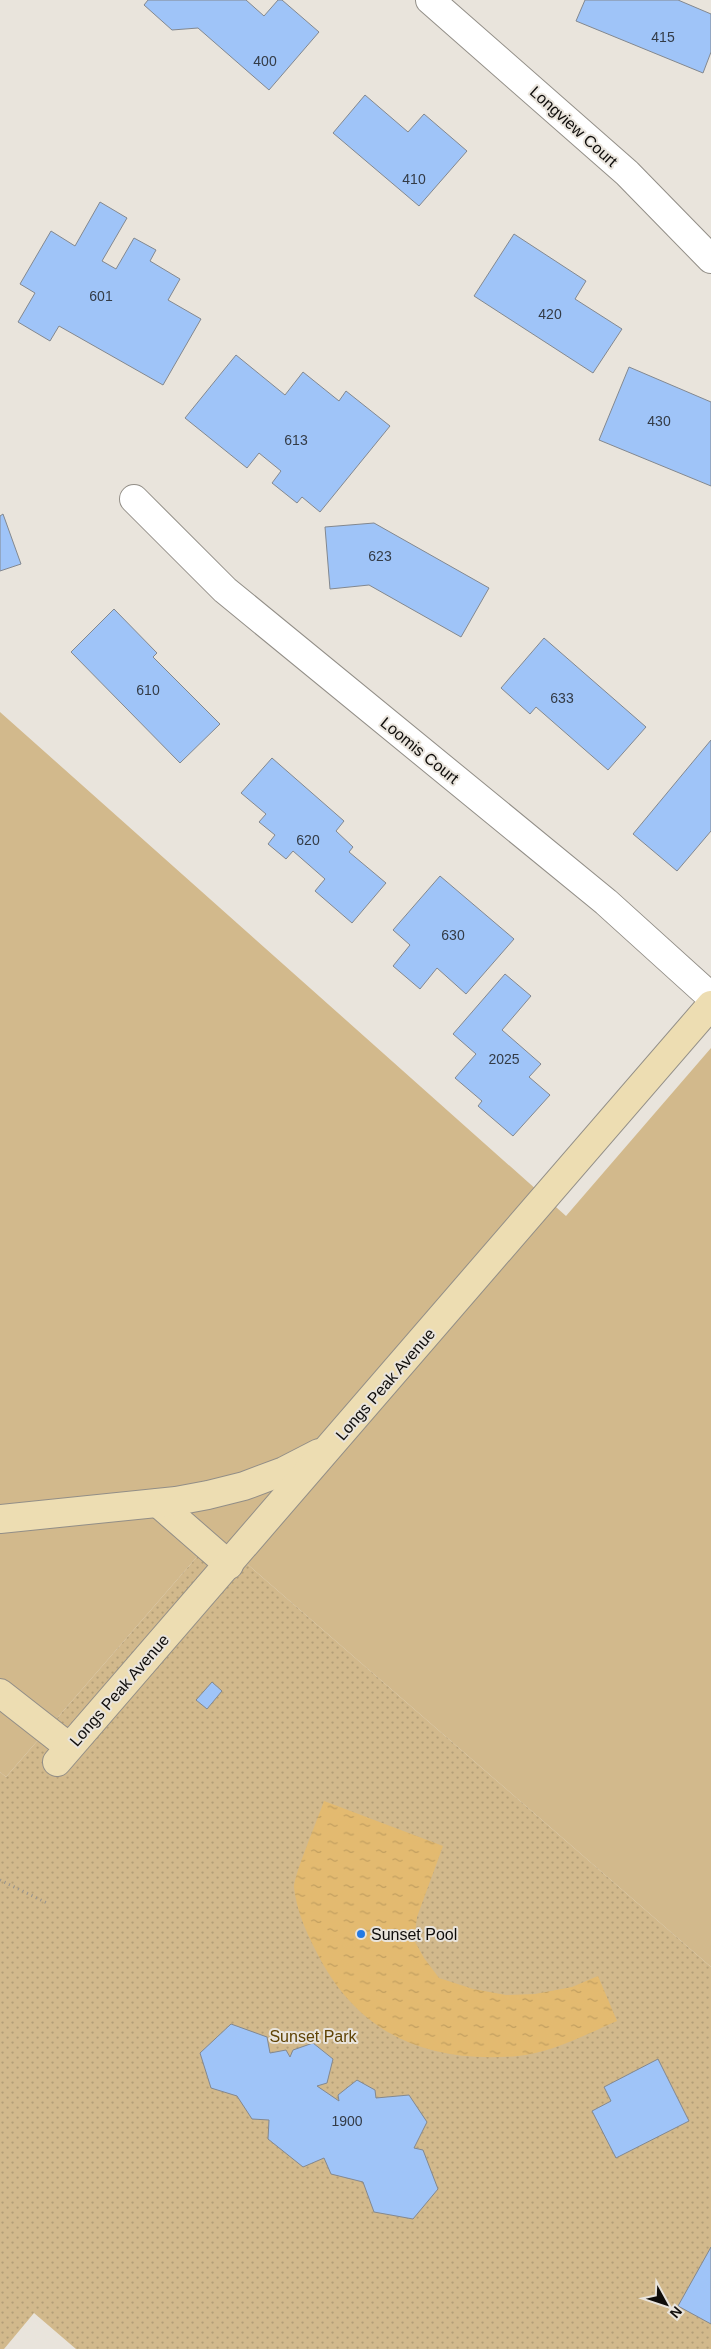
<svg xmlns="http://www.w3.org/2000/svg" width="711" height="2349" font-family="Arial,sans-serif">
<defs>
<pattern id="park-dots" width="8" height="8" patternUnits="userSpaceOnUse" patternTransform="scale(1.25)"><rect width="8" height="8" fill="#d2b98c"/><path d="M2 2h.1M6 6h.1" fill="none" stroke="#b39e77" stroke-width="1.8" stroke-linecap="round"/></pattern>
<pattern id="water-ripples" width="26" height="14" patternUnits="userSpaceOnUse" patternTransform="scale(1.25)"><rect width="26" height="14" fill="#e3ba70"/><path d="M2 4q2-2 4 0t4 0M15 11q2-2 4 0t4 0" fill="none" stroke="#c29f60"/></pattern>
</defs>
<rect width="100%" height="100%" fill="#e9e4dc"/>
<path fill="#d2b98c" d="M0 712 566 1216 711 1048V1967L215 1536 6 1777 0 1772Z"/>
<path fill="url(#park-dots)" d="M215 1536 711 1967V2349H76L34 2313 4 2349H0V1772L6 1777Z"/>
<path fill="url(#water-ripples)" d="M324 1801 443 1846 417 1917 414 1940 424 1958 439 1978 473 1989 506 1995 535 1994 572 1987 598 1976 617 2021C587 2034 551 2053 518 2056 427 2064 357 2034 316 1951 306 1932 296 1909 294 1887 294 1875 319 1816 324 1801Z"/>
<g fill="#9fc4f8" stroke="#83888f">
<path d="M148 0H246L264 16 278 0H282L319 32 269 90 198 28 172 30 144 5Z"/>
<path d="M585 0H678L711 14V52L703 73 576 21Z"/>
<path d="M365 95 408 132 424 114 467 151 419 206 333 133Z"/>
<path d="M100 202 127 218 102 261 116 269 134 238 156 250 150 261 180 279 168 300 201 319 163 385 59 326 50 341 18 322 35 293 20 284 51 231 75 246Z"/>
<path d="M514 234 586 281 575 299 622 329 593 373 474 296Z"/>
<path d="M236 355 285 395 303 372 339 401 346 391 390 426 320 512 302 497 297 503 272 483 281 471 259 453 247 468 185 418Z"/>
<path d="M629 367 711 402V486L599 440Z"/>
<path d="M3 514 21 564 0 571V516Z"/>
<path d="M374 523 489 588 461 637 369 585 330 589 325 527Z"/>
<path d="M114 609 157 653 153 657 220 724 180 763 71 652Z"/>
<path d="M544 638 646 727 608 770 536 707 530 714 501 688Z"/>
<path d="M711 740V831L677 871 633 834Z"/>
<path d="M272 758 344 821 336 831 353 847 349 852 386 883 352 923 315 891 325 879 293 851 286 859 268 844 275 835 259 822 266 814 241 793Z"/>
<path d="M440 876 514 939 466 994 437 968 420 989 393 966 410 945 393 930Z"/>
<path d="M505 974 531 996 502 1030 541 1064 529 1077 550 1095 513 1136 478 1106 482 1101 455 1078 476 1054 453 1034Z"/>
<path d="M212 1682 222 1691 207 1709 196 1700Z"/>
<path d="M231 2024 267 2037 270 2053 286 2050 290 2057 293 2050 313 2043 333 2059 327 2083 317 2086 339 2101 338 2095 357 2080 375 2090 376 2098 409 2095 427 2122 414 2148 423 2150 438 2189 413 2219 374 2212 363 2182 331 2174 324 2158 303 2167 268 2139 269 2120 252 2119 237 2096 211 2088 200 2053Z"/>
<path d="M658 2059 689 2121 616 2158 592 2111 611 2101 604 2087Z"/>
<path d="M711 2247V2324L678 2306Z"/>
</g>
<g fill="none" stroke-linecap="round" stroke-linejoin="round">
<g stroke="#928e87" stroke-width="30">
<g id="street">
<path d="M430 0 627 173 711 259"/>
<path d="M134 499 225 590 606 902 711 997"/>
</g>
</g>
<g stroke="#928e87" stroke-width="30">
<g id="secondary">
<path d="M158 1503 229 1565"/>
<path d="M0 1519 176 1501 208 1495 244 1486 284 1471 319 1453"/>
<path d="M0 1693 69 1747"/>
<path d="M57 1762 711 1005"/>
</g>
</g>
<path stroke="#96928c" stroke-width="3" stroke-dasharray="1 4" stroke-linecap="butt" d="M0 1880 49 1904"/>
<use href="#street" stroke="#fff" stroke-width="28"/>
<use href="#secondary" stroke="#edddb2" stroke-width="28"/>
</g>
<circle fill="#2379e4" stroke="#e9e4dc" stroke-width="2" cx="361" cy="1934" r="5"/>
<g text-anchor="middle" stroke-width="4" stroke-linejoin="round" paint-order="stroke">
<g font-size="14" fill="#333b46">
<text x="663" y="42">415</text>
<text x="265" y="66">400</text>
<text x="414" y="184">410</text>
<text x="101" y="301">601</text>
<text x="550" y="319">420</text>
<text x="659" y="426">430</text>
<text x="296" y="445">613</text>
<text x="380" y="561">623</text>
<text x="148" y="695">610</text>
<text x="562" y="703">633</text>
<text x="308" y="845">620</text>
<text x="453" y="940">630</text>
<text x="504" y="1064">2025</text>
<text x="347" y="2126">1900</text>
</g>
<g font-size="16" fill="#0f0d0b" stroke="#e9e4dc">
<text transform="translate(574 126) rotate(42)" y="6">Longview Court</text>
<text transform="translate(420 750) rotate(39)" y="6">Loomis Court</text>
<text transform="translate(385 1384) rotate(-49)" y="6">Longs Peak Avenue</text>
<text transform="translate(119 1690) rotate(-49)" y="6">Longs Peak Avenue</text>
</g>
<g font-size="16" fill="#0f0d0b" stroke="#e9e4dc" text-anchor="start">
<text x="371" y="1940">Sunset Pool</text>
</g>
<g font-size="16" fill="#5f4305" stroke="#e9e4dc">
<text x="313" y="2042">Sunset Park</text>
</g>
</g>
<g transform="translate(666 2304) rotate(130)" stroke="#e9e4dc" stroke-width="4" paint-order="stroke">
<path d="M0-4L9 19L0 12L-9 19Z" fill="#0f0d0b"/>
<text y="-8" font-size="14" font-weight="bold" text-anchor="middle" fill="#0f0d0b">N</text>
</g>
</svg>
